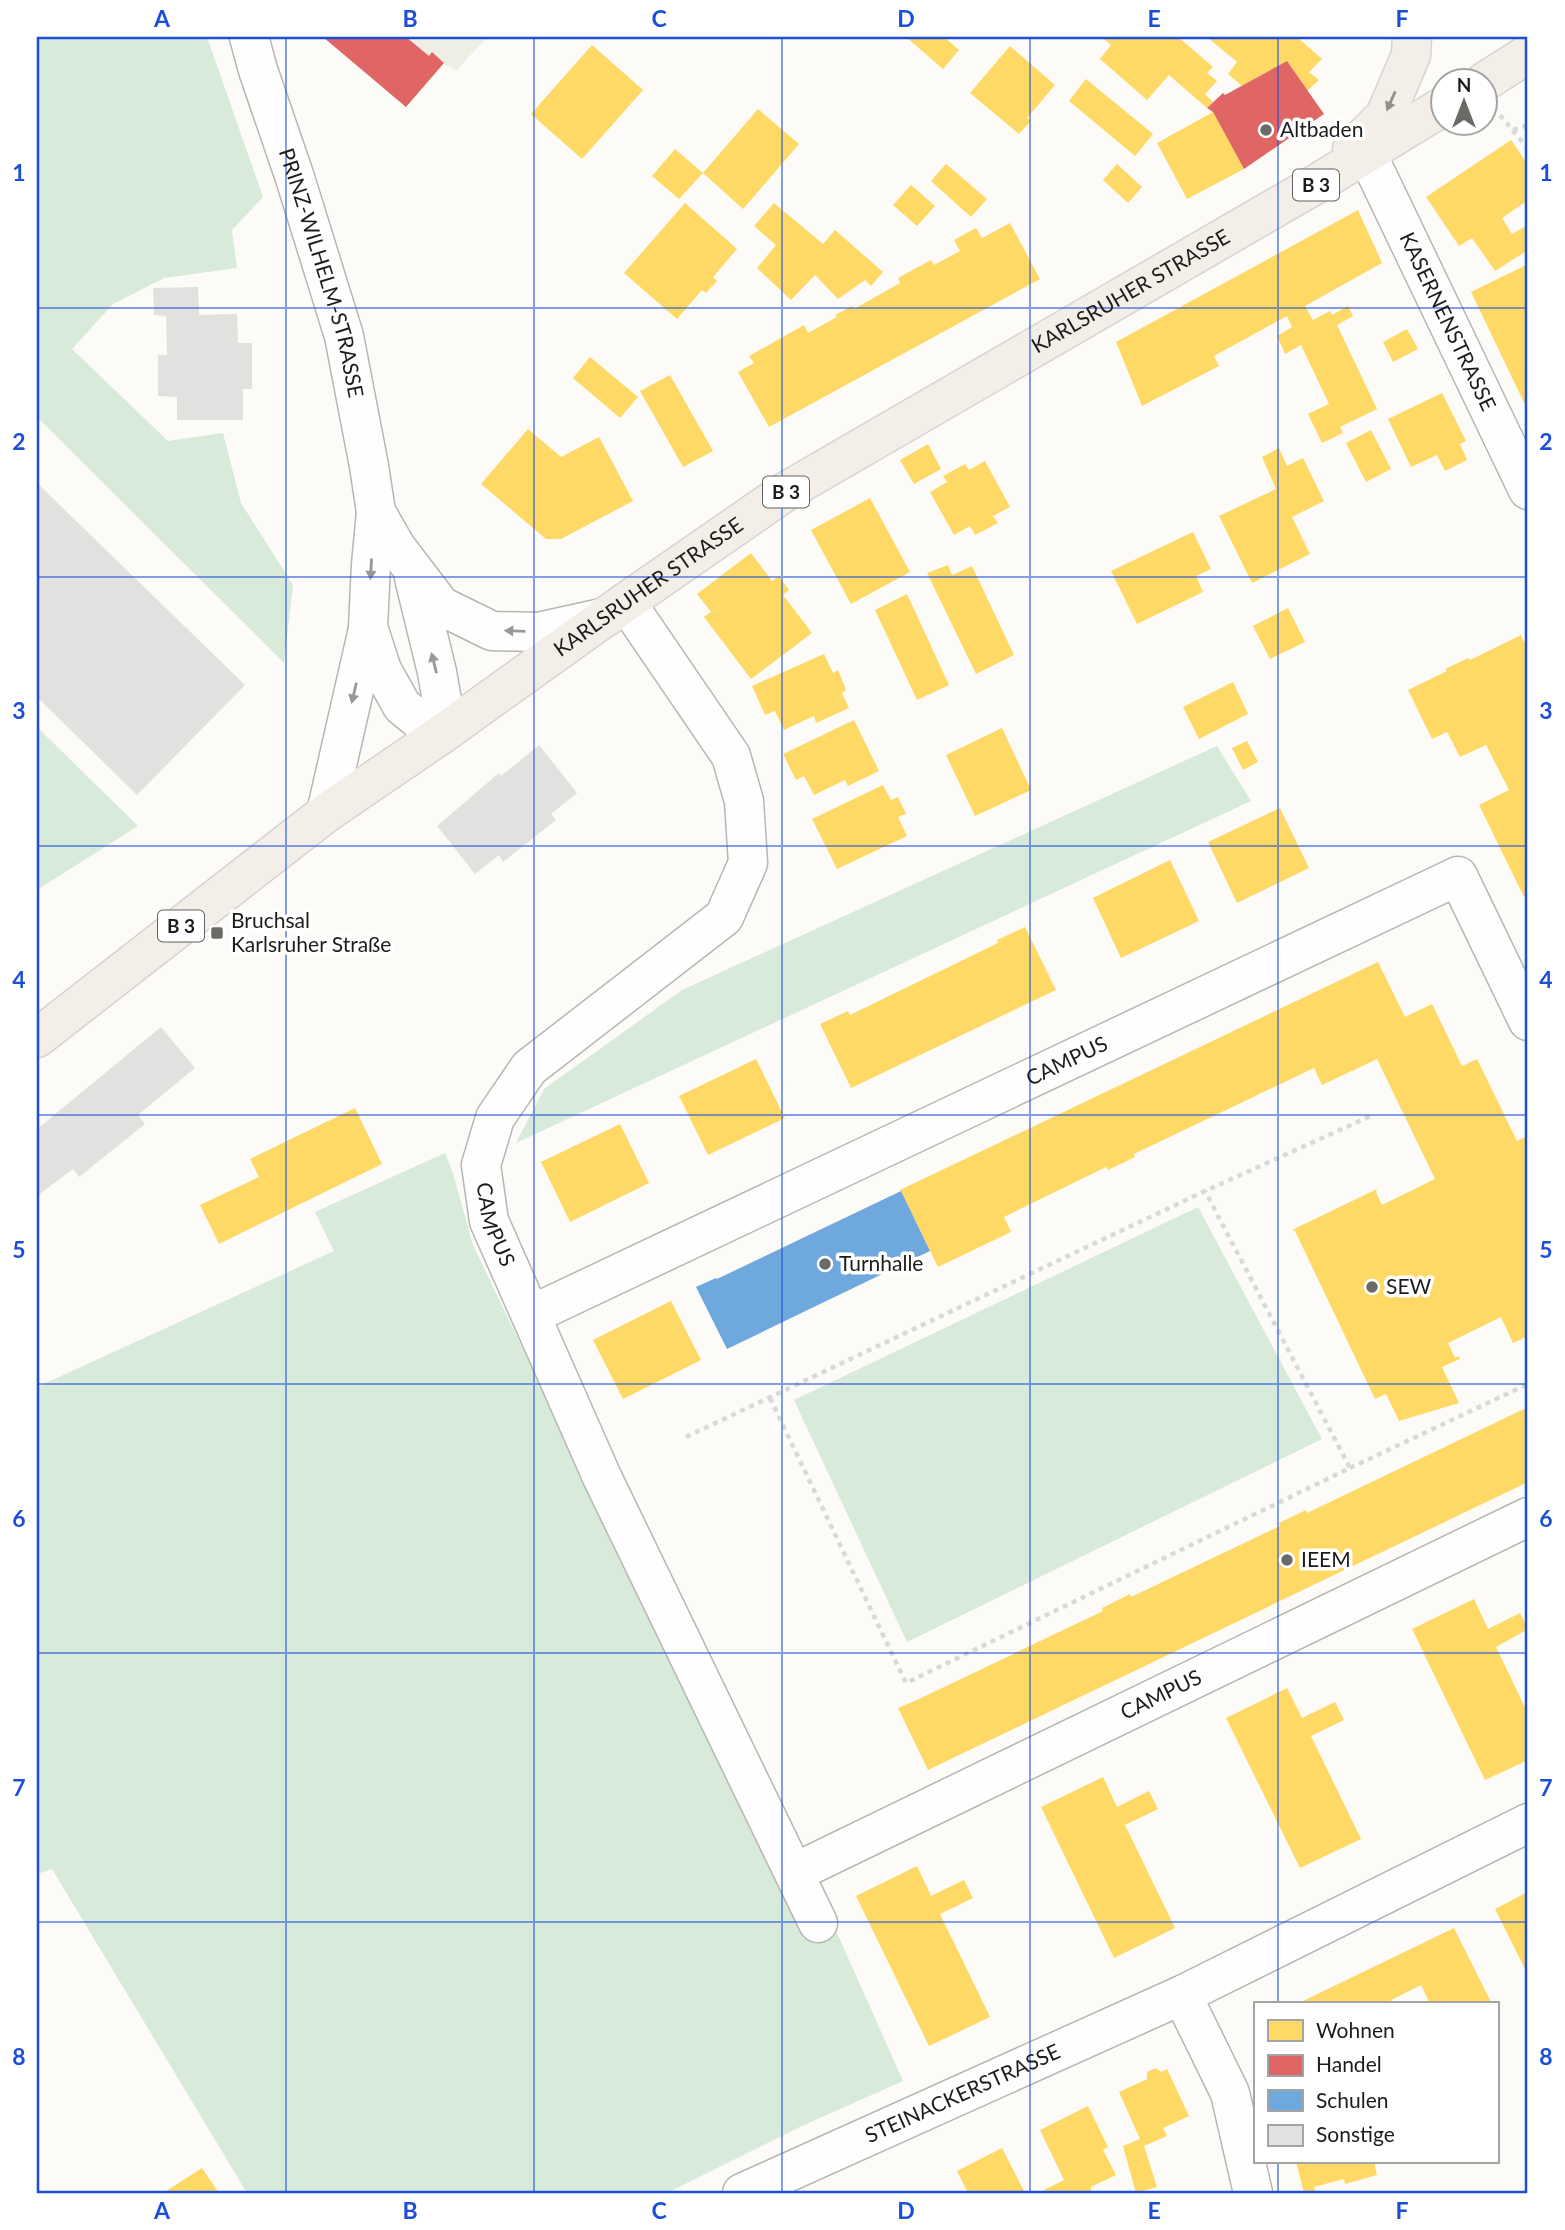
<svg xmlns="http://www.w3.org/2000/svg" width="1565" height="2230" font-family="Lato,sans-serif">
<rect width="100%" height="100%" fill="#fcfbf7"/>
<path fill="#efeee5" d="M323 37H487L456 71 443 63 406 107Z"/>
<g fill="#d8ead9">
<path d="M37 37H207L263 197 232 230 237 268 164 278 113 304 72 349 168 441 223 433 241 503 293 585 284 663 37 417Z"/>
<path d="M37 727 138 826 37 890Z"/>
<path d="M1217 746 1251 801 516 1143 544 1089 682 990Z"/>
<path d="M445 1153 453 1173 473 1245 800 1927 829 1915 903 2081 804 2125 667 2193H247L52 1869 37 1874V1387L334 1251 315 1212Z"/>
<path d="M1198 1207 1322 1439 907 1642 794 1400Z"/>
</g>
<g fill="#ffd966">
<path d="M906 37H944L959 50 943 69Z"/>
<path d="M1102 37H1178L1213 67 1207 73 1217 81 1205 94 1213 102 1207 108 1169 75 1147 100 1100 59 1111 45Z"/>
<path d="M1207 37H1297L1322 59 1309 72 1319 80 1307 91 1287 61 1242 86 1228 74 1237 62Z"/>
<path d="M592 45 643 90 582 159 531 114Z"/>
<path d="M1010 46 1055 85 1027 118 1031 121 1019 134 970 93Z"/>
<path d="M1086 79 1153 134 1135 156 1069 101Z"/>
<path d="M758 109 799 144 743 209 703 173 679 199 652 176 675 149 703 173Z"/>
<path d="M1213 112 1244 169 1187 199 1157 143Z"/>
<path d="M1511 140 1528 165V200L1502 218 1512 234 1528 225V250L1495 271 1472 238 1459 246 1426 197Z"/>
<path d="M946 164 987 199 971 217 931 181Z"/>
<path d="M1117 164 1142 187 1128 203 1103 180Z"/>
<path d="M911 185 935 206 917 226 893 205Z"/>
<path d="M685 203 737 249 713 277 717 281 706 293 702 290 677 319 624 273Z"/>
<path d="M774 203 823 244 835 230 883 272 871 286 865 280 838 299 815 275 791 300 757 268 776 245 754 226Z"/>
<path d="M1358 210 1382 263 1305 306 1313 320 1330 311 1332 315 1348 306 1353 316 1337 325 1377 409 1340 427 1343 433 1322 443 1308 414 1329 404 1301 345 1285 354 1277 336 1292 327 1287 316 1214 356 1219 366 1142 406 1116 342Z"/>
<path d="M1010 223 1040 279 769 427 738 372 754 363 749 356 804 325 808 333 837 317 835 315 852 306 854 309 900 283 898 278 931 260 934 265 960 251 954 240 976 228 982 238Z"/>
<path d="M1528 264V411L1471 292Z"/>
<path d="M1407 329 1418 349 1393 362 1383 342Z"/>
<path d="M590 357 638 397 620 418 573 378Z"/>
<path d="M670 375 713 451 683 467 640 391Z"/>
<path d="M1442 393 1466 441 1460 444 1467 460 1445 471 1437 455 1411 467 1388 419Z"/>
<path d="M528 429 561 457 599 437 633 501 561 539H546L481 484Z"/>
<path d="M1371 430 1391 469 1366 482 1346 443Z"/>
<path d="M928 444 941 469 914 484 900 460Z"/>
<path d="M1279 448 1287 466 1303 458 1324 501 1292 517 1310 554 1252 583 1219 516 1276 489 1262 457Z"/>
<path d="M985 461 1010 507 993 516 998 523 975 535 970 526 954 535 930 492 947 482 943 476 965 464 969 470Z"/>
<path d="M870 498 910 572 851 604 811 530Z"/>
<path d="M1193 532 1211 569 1196 576 1203 592 1137 624 1111 571Z"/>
<path d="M751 553 772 581 779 576 789 590 783 595 812 633 751 679 704 617 711 612 697 594Z"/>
<path d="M948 565 952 575 972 566 1014 655 976 674 927 573Z"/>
<path d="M907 594 949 685 917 700 875 610Z"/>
<path d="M1288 608 1305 642 1270 659 1253 626Z"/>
<path d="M1521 635 1528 650V895L1524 897 1479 805 1509 790 1486 745 1460 757 1447 732 1432 739 1408 690 1447 671 1445 669 1468 658 1470 660Z"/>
<path d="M824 654 833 673 838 670 846 690 842 693 849 708 816 723 814 716 784 730 775 711 765 715 752 686Z"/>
<path d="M1233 682 1248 714 1199 739 1183 707Z"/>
<path d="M854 720 879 771 848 786 845 780 814 795 804 776 796 780 783 754Z"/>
<path d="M1002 728 1031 790 975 816 946 755Z"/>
<path d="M1247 741 1258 762 1243 770 1232 748Z"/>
<path d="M883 785 891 800 898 797 906 814 898 817 907 836 837 869 812 819Z"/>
<path d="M1280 808 1309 868 1237 903 1208 842Z"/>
<path d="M1170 860 1199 921 1121 958 1093 898Z"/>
<path d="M1025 927 1056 990 851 1088 820 1024 848 1011 850 1015 998 943 997 940Z"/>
<path d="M1378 962 1405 1017 1432 1004 1462 1066 1477 1059 1517 1141 1525 1137 1528 1144V1336L1513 1343 1501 1317 1448 1343 1455 1358 1459 1356 1460 1359 1442 1367 1459 1403 1399 1421 1386 1394 1375 1399 1295 1231 1292 1230 1377 1189 1376 1192 1382 1205 1435 1179 1377 1059 1322 1085 1314 1068 1134 1154 1135 1157 1108 1170 1106 1167 1004 1217 1011 1232 938 1267 900 1190Z"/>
<path d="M756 1059 785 1118 708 1155 679 1096Z"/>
<path d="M355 1108 382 1164 219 1244 200 1205 259 1177 250 1159Z"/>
<path d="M620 1124 649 1183 570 1222 541 1162Z"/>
<path d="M671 1301 701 1360 623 1399 593 1340Z"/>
<path d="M1528 1407V1482L928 1770 898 1708 919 1699 1103 1611 1102 1608 1130 1594 1131 1597 1280 1526 1279 1523 1306 1510 1307 1513Z"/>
<path d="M1474 1599 1488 1629 1520 1613 1528 1629 1496 1647 1528 1714V1760L1485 1780 1412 1629Z"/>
<path d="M1287 1688 1302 1718 1335 1702 1344 1720 1311 1736 1361 1839 1300 1868 1226 1718Z"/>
<path d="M1103 1777 1117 1807 1149 1791 1158 1809 1125 1825 1175 1928 1114 1958 1041 1807Z"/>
<path d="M917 1866 931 1896 964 1880 973 1898 940 1914 990 2017 929 2046 856 1896Z"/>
<path d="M1528 1892V1975L1495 1909Z"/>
<path d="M1454 1928 1492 2004H1430L1421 1985 1391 2000 1393 2004H1305L1303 2001Z"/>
<path d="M1156 2068 1161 2072 1167 2069 1189 2116 1163 2128 1167 2136 1144 2146 1157 2187 1136 2193 1123 2146 1140 2139 1119 2092 1147 2079V2072Z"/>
<path d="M1088 2106 1108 2147 1103 2150 1116 2175 1091 2187V2193H1045L1044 2190 1064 2180 1040 2130Z"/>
<path d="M1002 2148 1025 2193H968L957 2171Z"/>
<path d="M1296 2162H1374L1377 2175 1345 2184 1344 2179 1314 2187 1316 2192 1304 2193Z"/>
<path d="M202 2168 219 2193H163Z"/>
</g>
<g fill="#e06666">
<path d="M323 37H406L429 56 432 52 444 63 406 107Z"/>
<path d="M1287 61 1324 114 1244 169 1213 112 1207 108 1223 93 1225 95Z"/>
</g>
<path fill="#6fa8dc" d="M901 1191 930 1251 727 1349 696 1287 716 1278 717 1279Z"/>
<g fill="#e3e1df">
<path d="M198 287 199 315 237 314 238 343H252V389H243V420H177V397L158 396V355H167L166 316 154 315 153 288Z"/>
<path d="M37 483 245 685 137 795 37 697Z"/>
<path d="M539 745 577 793 551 814 556 820 503 862 499 855 475 874 437 826 499 773 501 776Z"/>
<path d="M161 1027 195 1068 138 1115 145 1124 79 1177 73 1169 37 1196V1129Z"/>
</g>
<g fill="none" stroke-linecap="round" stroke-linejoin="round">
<g stroke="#b7b6b3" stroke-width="41">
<g id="street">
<path id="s1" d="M1367 154 1528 490"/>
<path id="s2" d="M626 602 731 756 744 801 748 863 724 917 529 1068 495 1118 481 1165 489 1221 602 1477 818 1923"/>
<path id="s3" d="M531 1315 1458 876 1528 1021"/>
<path id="s4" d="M794 1873 1528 1517"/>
<path d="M1182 1995 1230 2093 1253 2193"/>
<path id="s5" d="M742 2193 1182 1995 1528 1823"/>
</g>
</g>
<g stroke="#b7b6b3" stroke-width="41">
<g id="secondary">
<path id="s6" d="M249 37 258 70 295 178 344 336 369 466 376 512 371 565 368 627 382 670 402 706 439 736"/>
<path d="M376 512 396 547 441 606 492 631 538 632 606 617"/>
<path d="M414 578 437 672 447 730"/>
<path d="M326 813 368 629"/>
</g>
</g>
<g stroke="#d5d4d2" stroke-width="41">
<g id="primary">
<path d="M1484 82 1528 54"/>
<path d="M1352 149 1385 116 1411 55 1412 37"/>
<path id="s7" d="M37 1038 326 813 439 736 626 602 785 492 1318 183 1442 107"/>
</g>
</g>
<g stroke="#d9d9d8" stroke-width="4.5" stroke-dasharray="5 5" stroke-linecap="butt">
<path d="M1500 115 1528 149"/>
<path d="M1513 130 1528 125"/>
<path d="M770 1398 906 1683 1350 1468 1205 1191"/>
<path d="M686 1437 1205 1191 1373 1115"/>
<path d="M1350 1468 1528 1384"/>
</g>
<use href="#street" stroke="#fffefe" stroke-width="38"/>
<use href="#secondary" stroke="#fffefe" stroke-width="38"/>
<use href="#primary" stroke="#f4eee9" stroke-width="38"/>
</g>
<defs><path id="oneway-solid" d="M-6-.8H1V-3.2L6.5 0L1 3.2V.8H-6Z" transform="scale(1.75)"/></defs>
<use fill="#93908c" href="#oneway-solid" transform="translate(1391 101) rotate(114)"/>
<g fill="#999897">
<use href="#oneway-solid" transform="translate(371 569) rotate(93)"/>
<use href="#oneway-solid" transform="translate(515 631) rotate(-178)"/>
<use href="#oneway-solid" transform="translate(434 663) rotate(-104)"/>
<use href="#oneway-solid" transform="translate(354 693) rotate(103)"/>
</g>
<path fill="none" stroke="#1d4ed8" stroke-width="2" stroke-opacity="0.55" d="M286 37V2193M534 37V2193M782 37V2193M1030 37V2193M1278 37V2004M37 308H1528M37 577H1528M37 846H1528M37 1115H1528M37 1384H1528M37 1653H1528M37 1922H1528M1278 2162V2193"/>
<g fill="#6a6a67" stroke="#fff" stroke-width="2.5">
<circle cx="1266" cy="130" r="7"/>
<rect x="210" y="926" width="14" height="14" rx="3.5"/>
<circle cx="825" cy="1264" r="7"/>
<circle cx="1372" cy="1287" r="7"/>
<circle cx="1287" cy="1560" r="7"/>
</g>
<g text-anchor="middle" stroke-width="7" stroke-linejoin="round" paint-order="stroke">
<g fill="#fff" stroke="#60605f" stroke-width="2">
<rect x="1293" y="169.5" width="46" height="31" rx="5"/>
<rect x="763" y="476.5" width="46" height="31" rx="5"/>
<rect x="158" y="910.5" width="46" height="31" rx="5"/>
</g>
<g font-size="19" font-weight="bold" fill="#1c1c1a">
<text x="1316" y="192">B 3</text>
<text x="786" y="499">B 3</text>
<text x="181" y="933">B 3</text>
</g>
<g font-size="21" fill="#1c1c1a" stroke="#fff" text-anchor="start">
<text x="1280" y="137">Altbaden</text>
<text x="231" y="928">Bruchsal<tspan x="231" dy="24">Karlsruher Straße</tspan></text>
<text x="839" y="1271">Turnhalle</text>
<text x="1386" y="1294">SEW</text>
<text x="1301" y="1567">IEEM</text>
</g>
<g font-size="21" fill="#1c1c1a" stroke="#fff">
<text dy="7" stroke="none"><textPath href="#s6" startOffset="247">PRINZ-WILHELM-STRASSE</textPath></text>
<text dy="7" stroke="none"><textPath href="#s7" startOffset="1326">KARLSRUHER STRASSE</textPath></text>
<text dy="7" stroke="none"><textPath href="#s1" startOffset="186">KASERNENSTRASSE</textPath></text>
<text dy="7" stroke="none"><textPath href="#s7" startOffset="760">KARLSRUHER STRASSE</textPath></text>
<text dy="7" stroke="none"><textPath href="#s3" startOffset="593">CAMPUS</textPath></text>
<text dy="7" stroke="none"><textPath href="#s2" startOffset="772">CAMPUS</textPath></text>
<text dy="7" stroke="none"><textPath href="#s4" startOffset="408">CAMPUS</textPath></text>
<text dy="7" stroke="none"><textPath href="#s5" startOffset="242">STEINACKERSTRASSE</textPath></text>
</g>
</g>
<rect width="1565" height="2230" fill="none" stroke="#ffffff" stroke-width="77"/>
<rect x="1254" y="2002" width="245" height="161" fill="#ffffff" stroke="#a4a4a3" stroke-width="2"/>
<rect x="1268" y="2020" width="35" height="21" fill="#ffd966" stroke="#a4a4a3" stroke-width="2"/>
<text x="1316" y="2038" font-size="21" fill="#1c1c1a">Wohnen</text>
<rect x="1268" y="2055" width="35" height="21" fill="#e06666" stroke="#a4a4a3" stroke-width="2"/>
<text x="1316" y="2072" font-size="21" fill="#1c1c1a">Handel</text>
<rect x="1268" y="2090" width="35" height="21" fill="#6fa8dc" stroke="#a4a4a3" stroke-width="2"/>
<text x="1316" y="2108" font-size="21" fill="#1c1c1a">Schulen</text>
<rect x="1268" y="2125" width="35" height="21" fill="#e3e1df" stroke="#a4a4a3" stroke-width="2"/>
<text x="1316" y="2142" font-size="21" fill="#1c1c1a">Sonstige</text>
<g transform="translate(1464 102)"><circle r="33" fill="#ffffff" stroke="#a4a4a3" stroke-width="2"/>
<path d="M0-5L12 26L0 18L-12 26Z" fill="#6a6a67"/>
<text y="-10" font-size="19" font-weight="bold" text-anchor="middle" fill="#1c1c1a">N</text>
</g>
<rect x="38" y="38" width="1488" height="2154" fill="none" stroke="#1d4ed8" stroke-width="2.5"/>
<g font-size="23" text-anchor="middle" font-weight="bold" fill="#1d4ed8">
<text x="162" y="27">A</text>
<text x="410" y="27">B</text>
<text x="659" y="27">C</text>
<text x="906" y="27">D</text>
<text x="1154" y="27">E</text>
<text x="1402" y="27">F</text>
<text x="19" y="181">1</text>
<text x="1546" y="181">1</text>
<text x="19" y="450">2</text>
<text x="1546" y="450">2</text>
<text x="19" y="719">3</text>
<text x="1546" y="719">3</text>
<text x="19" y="988">4</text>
<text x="1546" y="988">4</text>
<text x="19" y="1258">5</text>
<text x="1546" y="1258">5</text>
<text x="19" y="1527">6</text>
<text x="1546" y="1527">6</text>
<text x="19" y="1796">7</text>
<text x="1546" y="1796">7</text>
<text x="19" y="2065">8</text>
<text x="1546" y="2065">8</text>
<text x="162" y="2219">A</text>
<text x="410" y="2219">B</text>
<text x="659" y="2219">C</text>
<text x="906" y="2219">D</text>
<text x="1154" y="2219">E</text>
<text x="1402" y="2219">F</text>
</g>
</svg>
